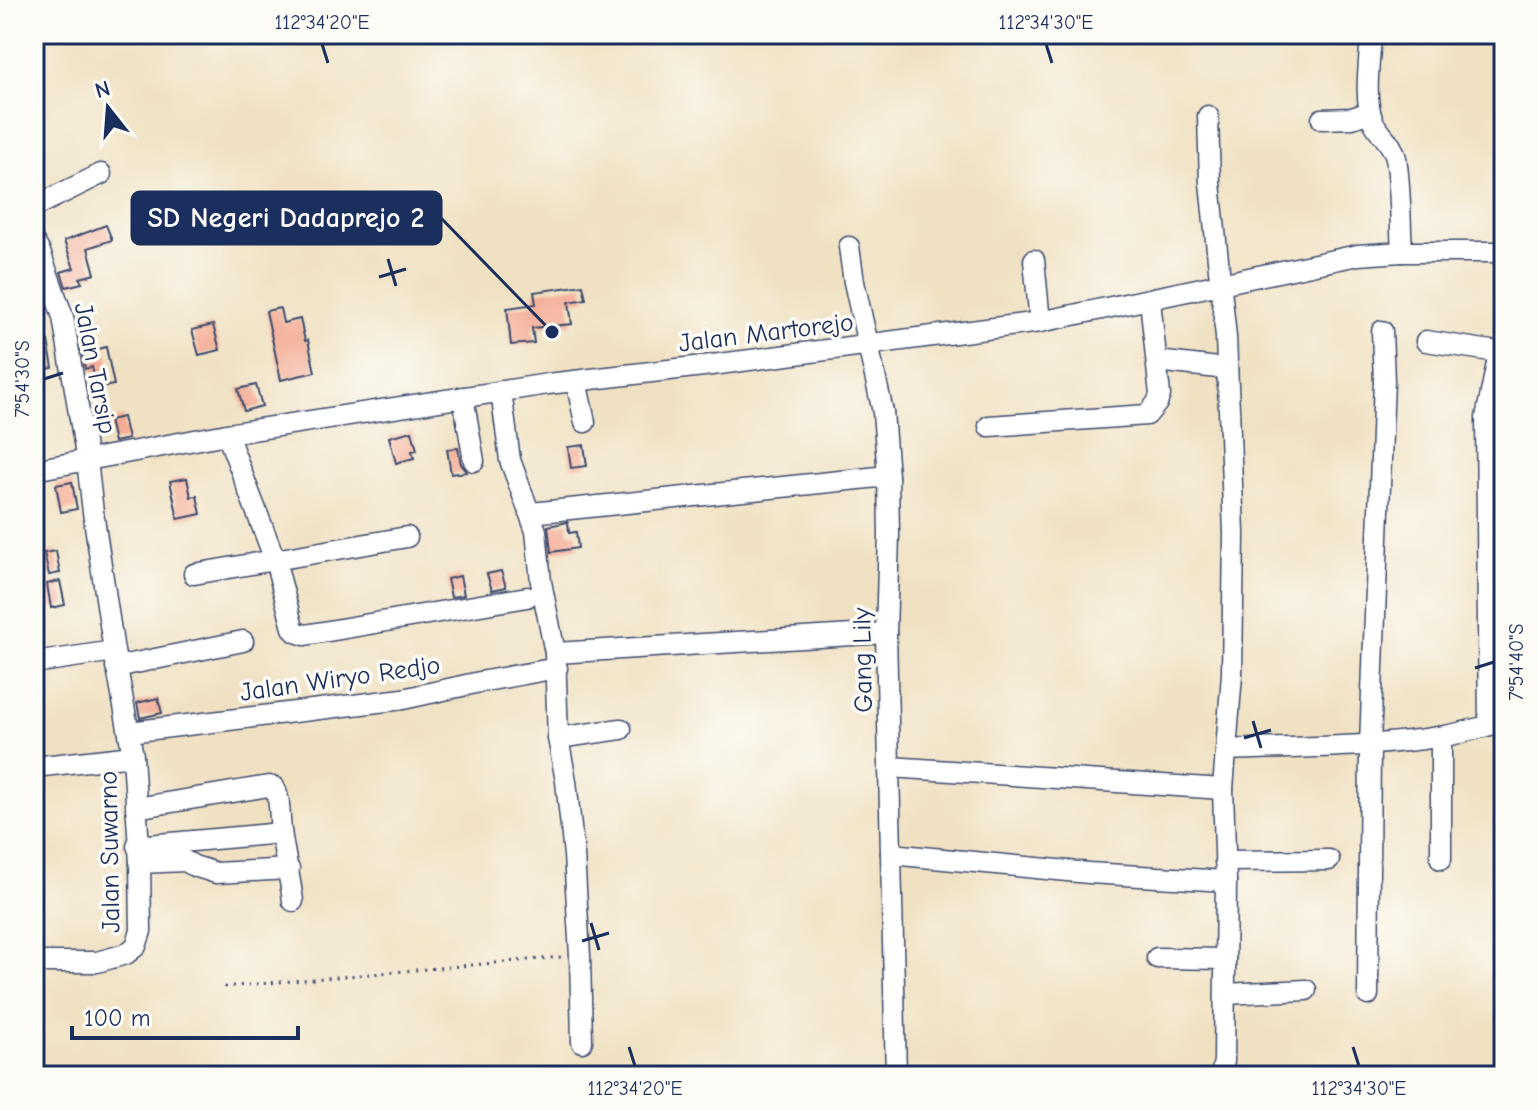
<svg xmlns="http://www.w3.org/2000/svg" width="1538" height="1110" font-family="'Comic Neue',sans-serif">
<rect width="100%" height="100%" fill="#fdfcf7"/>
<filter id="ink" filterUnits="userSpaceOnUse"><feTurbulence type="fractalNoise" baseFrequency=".0125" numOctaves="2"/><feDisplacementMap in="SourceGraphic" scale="16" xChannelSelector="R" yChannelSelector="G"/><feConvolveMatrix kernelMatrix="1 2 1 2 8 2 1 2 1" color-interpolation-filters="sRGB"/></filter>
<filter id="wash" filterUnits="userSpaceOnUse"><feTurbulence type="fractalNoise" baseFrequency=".006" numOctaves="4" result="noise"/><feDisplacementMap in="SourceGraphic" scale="32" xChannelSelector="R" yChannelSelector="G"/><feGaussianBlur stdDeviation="1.8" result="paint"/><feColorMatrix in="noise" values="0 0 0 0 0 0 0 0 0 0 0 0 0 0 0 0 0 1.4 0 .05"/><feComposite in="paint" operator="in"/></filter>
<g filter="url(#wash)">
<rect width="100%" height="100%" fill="#f0e1c2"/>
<g id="blocks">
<g fill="#f4ad96">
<path d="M106 225 112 240 88 248 95 274 80 278 82 283 66 287 61 272 74 268 64 241Z"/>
<path d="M583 285 586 299 569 302 572 324 532 328 534 343 511 345 507 308 536 304 534 292Z"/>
<path d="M280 308 283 323 300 319 305 341 308 340 315 372 281 380 266 311Z"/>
<path d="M213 325 220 350 199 355 192 330Z"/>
<path d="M48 341 53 368 36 371 34 343Z"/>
<path d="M106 347 114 385 97 388 92 367 85 369 82 353Z"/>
<path d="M256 385 262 406 244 411 238 389Z"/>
<path d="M123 417 128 439 114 442 109 420Z"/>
<path d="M412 431 417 450 412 451 414 458 396 463 389 437Z"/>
<path d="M584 445 587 466 571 468 568 447Z"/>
<path d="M458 448 461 464 467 472 451 474 447 449Z"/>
<path d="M187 478 191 497 197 496 201 514 178 519 170 481Z"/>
<path d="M72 482 77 509 61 512 56 485Z"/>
<path d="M568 522 569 533 576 532 578 548 551 552 548 526Z"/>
<path d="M56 551 60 573 49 575 44 553Z"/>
<path d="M501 571 506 587 492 590 487 574Z"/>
<path d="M460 576 464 595 451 597 447 579Z"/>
<path d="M60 581 65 605 51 608 47 584Z"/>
<path d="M158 698 162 713 140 718 137 703Z"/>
</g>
</g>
</g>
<g filter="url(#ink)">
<use href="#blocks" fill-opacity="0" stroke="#3b4a6d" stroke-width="2"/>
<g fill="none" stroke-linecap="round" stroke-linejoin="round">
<g stroke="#3b4a6d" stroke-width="23">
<g id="minor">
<path d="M1371 34C1370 59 1363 98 1373 121 1379 134 1393 143 1396 158 1401 189 1400 221 1402 252"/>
<path d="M1208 116 1210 183 1226 337 1234 533 1232 674 1223 789 1226 881 1224 1061 1221 1076"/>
<path d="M1322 119 1352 118 1370 112"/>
<path d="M34 207 101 174"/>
<path d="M34 242 40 252 63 317 87 461 93 512 114 651 133 756 140 863 141 931 136 946 126 954 97 962H34"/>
<path d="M849 247 854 282 883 412 888 476 889 534 886 633 896 1076"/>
<path d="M1034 260 1040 322"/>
<path d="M1426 341 1504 353"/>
<path d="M1157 361 1227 369"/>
<path d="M576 381 585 422"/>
<path d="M501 391 510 460 536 531 541 582 555 653 558 738 566 781 574 855 580 956 582 1042"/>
<path d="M463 397 474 461"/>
<path d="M989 426 1147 415 1157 403 1160 395 1150 300"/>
<path d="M227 434 275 560 293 628 296 632 305 635 527 597"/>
<path d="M34 470 227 434 548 384 712 365 1040 322 1358 255 1402 252H1504"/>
<path d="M531 513 888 476"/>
<path d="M194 574 407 537"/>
<path d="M555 653 886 633"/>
<path d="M34 663 114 651"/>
<path d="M116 667 243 641"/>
<path d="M1489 725 1486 418 1499 353"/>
<path d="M129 732 403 699 480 682 557 668"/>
<path d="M1441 737V859"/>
<path d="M558 738 621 729"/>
<path d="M1227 750C1299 747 1372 748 1444 736 1464 733 1484 726 1504 722"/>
<path d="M34 767 133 756"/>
<path d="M890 767 1223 789"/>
<path d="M136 808 269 786 274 787C281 799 279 817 281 831 284 854 290 877 293 901"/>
<path d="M137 846 281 833"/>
<path d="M891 854 1089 873 1226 881"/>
<path d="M1225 861 1329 860"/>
<path d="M140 863 185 861 194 866 216 873 289 869"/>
<path d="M1157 958 1225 959"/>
<path d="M1225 994 1306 990"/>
<path d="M1368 995 1370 745 1384 381 1382 331"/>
</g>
</g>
<path stroke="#3b4a6d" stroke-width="3" stroke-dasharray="2 6" stroke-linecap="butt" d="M224 987 562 957"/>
<use href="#minor" stroke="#fff" stroke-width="20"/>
</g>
</g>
<path fill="none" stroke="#1b2f5e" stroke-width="3" d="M322 44 328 63M1046 44 1052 63M388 259 396 286M379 277 406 269M44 379 63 373M1475 668 1494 662M1253 721 1261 748M1244 738 1271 730M591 923 599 950M582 941 609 933M629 1047 635 1066M1353 1047 1359 1066"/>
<g text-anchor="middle" stroke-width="7" stroke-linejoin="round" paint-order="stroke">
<g font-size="26" fill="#1b2f5e" stroke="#fdfcf7">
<text transform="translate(766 332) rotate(-7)" y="9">Jalan Martorejo</text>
<text transform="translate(96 368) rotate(79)" y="9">Jalan Tarsip</text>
<text transform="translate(862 660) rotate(-91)" y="9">Gang Lily</text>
<text transform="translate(340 678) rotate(-8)" y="9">Jalan Wiryo Redjo</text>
<text transform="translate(109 852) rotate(-91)" y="9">Jalan Suwarno</text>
</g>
</g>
<path fill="none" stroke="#1b2f5e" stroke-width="3" d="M552 332L441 218"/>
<circle fill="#1b2f5e" stroke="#fdfcf7" stroke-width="3" cx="552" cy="332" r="8"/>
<rect fill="#1b2f5e" stroke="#1b2f5e" stroke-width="3" x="132" y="192" width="309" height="52" rx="8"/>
<g font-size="28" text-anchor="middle" font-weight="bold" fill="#fff">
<text x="286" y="227">SD Negeri Dadaprejo 2</text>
</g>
<rect width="1538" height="1110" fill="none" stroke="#fdfcf7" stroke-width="88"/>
<g transform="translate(108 108) rotate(343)" stroke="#fdfcf7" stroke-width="6" paint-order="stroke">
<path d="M0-6L14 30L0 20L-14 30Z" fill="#1b2f5e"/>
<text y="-12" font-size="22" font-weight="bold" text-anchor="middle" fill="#1b2f5e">N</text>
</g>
<path d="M72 1026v12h226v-12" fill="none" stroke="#1b2f5e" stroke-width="4"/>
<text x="84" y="1026" font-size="24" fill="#1b2f5e" stroke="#fdfcf7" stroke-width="6" paint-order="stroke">100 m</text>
<rect x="44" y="44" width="1450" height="1022" fill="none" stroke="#1b2f5e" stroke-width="3"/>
<g font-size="20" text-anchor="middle" fill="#1b2f5e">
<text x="322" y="29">112°34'20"E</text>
<text x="1046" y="29">112°34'30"E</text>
<text transform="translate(22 379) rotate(-90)" y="7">7°54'30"S</text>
<text transform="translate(1516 662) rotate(-90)" y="7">7°54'40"S</text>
<text x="635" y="1095">112°34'20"E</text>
<text x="1359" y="1095">112°34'30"E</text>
</g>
</svg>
